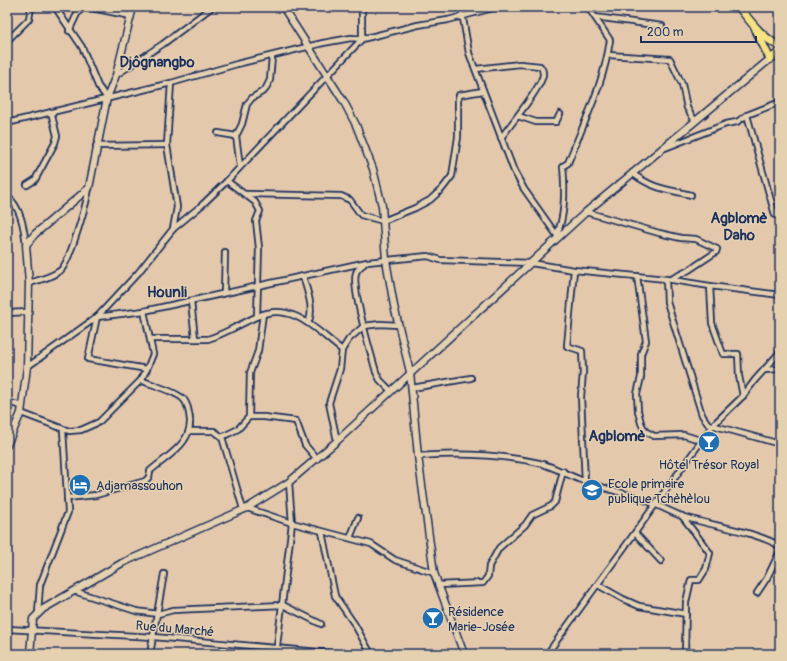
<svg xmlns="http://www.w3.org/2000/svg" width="787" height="661" font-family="Pangolin,sans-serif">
<rect width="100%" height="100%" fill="#e4c8ac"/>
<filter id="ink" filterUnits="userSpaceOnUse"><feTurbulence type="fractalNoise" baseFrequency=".025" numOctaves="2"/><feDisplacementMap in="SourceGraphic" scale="8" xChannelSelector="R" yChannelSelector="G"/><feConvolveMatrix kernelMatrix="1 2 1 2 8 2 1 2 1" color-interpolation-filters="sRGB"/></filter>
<g filter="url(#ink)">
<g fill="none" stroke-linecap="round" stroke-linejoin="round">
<g stroke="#1b2f5e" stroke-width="8">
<g id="street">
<path d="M55 7 82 47 98 86 107 98"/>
<path d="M87 7 131 16"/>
<path d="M461 7 469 53 514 171 524 189 558 237"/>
<path d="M595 17 662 26"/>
<path d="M69 31 77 14 83 7"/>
<path d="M7 41 29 19 31 7"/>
<path d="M608 55 670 59 682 84 687 108 695 121"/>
<path d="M476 69 520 64 540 66C542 68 543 71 543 74 543 86 509 126 501 138"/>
<path d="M116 75 163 44 212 7"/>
<path d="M171 83 167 145 177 207 173 229"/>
<path d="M747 115 775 215"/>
<path d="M518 116 536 122H556L560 114"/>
<path d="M7 123 171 83 237 64 323 43 351 38 362 39 418 25 448 20 497 7"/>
<path d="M218 133 236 136"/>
<path d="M96 146 167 145"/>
<path d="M665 148 726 124 737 122 747 115 780 102"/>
<path d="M240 166 236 136 242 124 247 104 252 98 265 90 270 80 272 57"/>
<path d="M632 173C653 189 666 189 691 195"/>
<path d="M227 181 255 202 260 211 256 221 259 248 257 316"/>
<path d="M27 185 35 180 55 143 57 136 51 112"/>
<path d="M245 194 341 196 350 200 361 215 383 221 415 208 430 200 442 189 452 176 458 137V99L459 95 483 91"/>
<path d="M7 196C21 207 24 228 26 245"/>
<path d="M586 212 659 233 681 238 696 239 717 249 716 252 689 270 671 279"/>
<path d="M557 234C566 214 565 188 563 166L568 163C584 122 604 84 610 40L588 7"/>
<path d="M364 264C360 267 357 269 356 273 351 289 371 353 376 372L380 380 391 391"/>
<path d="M574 270 567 346 582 351 583 372 581 397 585 482"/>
<path d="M303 276C307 291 315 309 308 323"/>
<path d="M637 276 646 341 641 354V377L637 394 638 411 641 423 645 431 654 436 684 435 703 441"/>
<path d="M666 279 667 302 702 415 708 424 780 444"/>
<path d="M29 283C40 280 52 277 61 270 70 261 87 202 89 188"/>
<path d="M710 286 712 323 723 354H738L739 376 743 396"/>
<path d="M224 293 225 252"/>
<path d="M191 301 195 339"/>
<path d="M7 313 28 312"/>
<path d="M97 317 144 311 367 262 428 256 440 260 531 263 574 270 666 279 710 286 780 295"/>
<path d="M97 317 88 359 147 369"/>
<path d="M150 339H208C225 334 240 324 256 317 291 300 316 330 342 350"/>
<path d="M27 367 97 317 138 273 173 229 202 205 227 181 362 39V7"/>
<path d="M764 370 780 369"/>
<path d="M412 388 471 378"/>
<path d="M7 402 22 406"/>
<path d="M21 413 69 431 81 430 99 422 141 380 147 369 153 354 144 311"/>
<path d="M249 417H264L296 421 305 445 317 459"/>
<path d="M190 431H214L222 437 238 429 249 417 250 373 258 351 263 314"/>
<path d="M222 437 243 509"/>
<path d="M337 441 329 403 340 369 342 350 349 339 364 326 380 324 398 325"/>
<path d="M418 456C458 453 499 454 539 463 556 467 570 477 587 482 605 489 624 493 642 499 657 504 670 512 684 517 713 526 754 531 780 546"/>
<path d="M67 498 96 495 145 481 149 477 150 471C168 455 196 442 189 413 188 407 186 400 181 397 169 389 154 386 141 380"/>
<path d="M247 508 292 523 371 544 395 560 434 573"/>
<path d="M682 516 710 553 706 569 699 580H691L686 602 685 654"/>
<path d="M322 532 335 596 355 625 371 654"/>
<path d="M635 533 661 561"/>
<path d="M350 538 358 518"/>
<path d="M777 545 780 538"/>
<path d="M438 585 483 583 488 576 489 566 499 548 525 525 532 515 551 506 555 502 563 471"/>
<path d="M598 585 623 599 639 606 686 614"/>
<path d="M74 591 136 611 158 614 173 610 283 605 321 624"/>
<path d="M757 593 767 578 780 551"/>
<path d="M38 613 40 585 68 512 63 430"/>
<path d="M7 629 154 637 341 654"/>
<path d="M150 654 164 574"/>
<path d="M276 654 292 523 289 482"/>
<path d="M547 654 713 425 743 396 755 380 780 352"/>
</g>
</g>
<g stroke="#1b2f5e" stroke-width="9">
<g id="secondary">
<path d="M283 7 344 102 356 125 373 169 382 206 386 260 394 306 410 372 418 456 434 573 464 654"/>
<path d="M7 445 21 413 27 367 29 283 26 245 35 234 89 188 107 98 116 75 133 7"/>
<path d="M30 654 33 619 43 609 122 563 247 508 289 482 337 441 586 212 770 59"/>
</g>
</g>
<g stroke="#1b2f5e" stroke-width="10">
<g id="primary">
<path d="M739 7C750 21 763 39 780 46"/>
<path d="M756 30 770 59 780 52"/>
</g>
</g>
<use href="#street" stroke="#e5d1b0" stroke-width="4.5"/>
<use href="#secondary" stroke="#e5d1b0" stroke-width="6"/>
<use href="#primary" stroke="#f6e281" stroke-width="7"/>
</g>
</g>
<defs>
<g id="bar-disc" transform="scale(1.15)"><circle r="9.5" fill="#1f6fb2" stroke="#e5d1b0"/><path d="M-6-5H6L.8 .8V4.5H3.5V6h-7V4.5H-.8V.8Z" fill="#fff"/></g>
<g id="hotel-disc" transform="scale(1.15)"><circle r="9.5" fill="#1f6fb2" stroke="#e5d1b0"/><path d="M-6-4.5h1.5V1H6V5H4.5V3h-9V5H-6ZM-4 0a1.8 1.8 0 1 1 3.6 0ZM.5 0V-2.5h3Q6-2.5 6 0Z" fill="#fff"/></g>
<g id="school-disc" transform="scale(1.15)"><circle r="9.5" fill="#1f6fb2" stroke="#e5d1b0"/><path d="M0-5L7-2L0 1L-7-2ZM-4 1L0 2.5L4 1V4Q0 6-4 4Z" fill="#fff"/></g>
</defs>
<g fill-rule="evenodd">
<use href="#bar-disc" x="709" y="442"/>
<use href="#hotel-disc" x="80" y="485"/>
<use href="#school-disc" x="592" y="490"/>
<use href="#bar-disc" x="433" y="618"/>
</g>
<g text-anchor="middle" stroke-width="3" stroke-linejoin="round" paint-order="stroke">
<g font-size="13" fill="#1b2f5e" stroke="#e5d1b0" text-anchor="start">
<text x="709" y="469" text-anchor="middle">Hôtel Trésor Royal</text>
<text x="608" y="488">Ecole primaire<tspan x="608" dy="15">publique Tchèhèlou</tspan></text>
<text x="96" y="490">Adjamassouhon</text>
<text x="448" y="616">Résidence<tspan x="448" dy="15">Marie-Josée</tspan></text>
</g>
<g font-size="13" fill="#1b2f5e" stroke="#e5d1b0">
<text transform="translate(175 628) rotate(5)" y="5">Rue du Marché</text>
</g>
<g font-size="15" font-weight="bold" fill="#1b2f5e" stroke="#e5d1b0">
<text x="157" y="67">Djôgnangbo</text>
<text x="739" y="223">Agblomè<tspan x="739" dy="17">Daho</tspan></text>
<text x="167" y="297">Hounli</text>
<text x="617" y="441">Agblomè</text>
</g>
</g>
<rect width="787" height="661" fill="none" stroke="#e5d1b0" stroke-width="24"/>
<rect x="12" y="12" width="763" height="637" fill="none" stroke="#1b2f5e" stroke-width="1.5" filter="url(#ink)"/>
<path d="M641 36v6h115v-6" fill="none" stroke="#1b2f5e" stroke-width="2"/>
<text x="647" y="36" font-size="12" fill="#1b2f5e" stroke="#e5d1b0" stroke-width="3" paint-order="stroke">200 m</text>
</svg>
